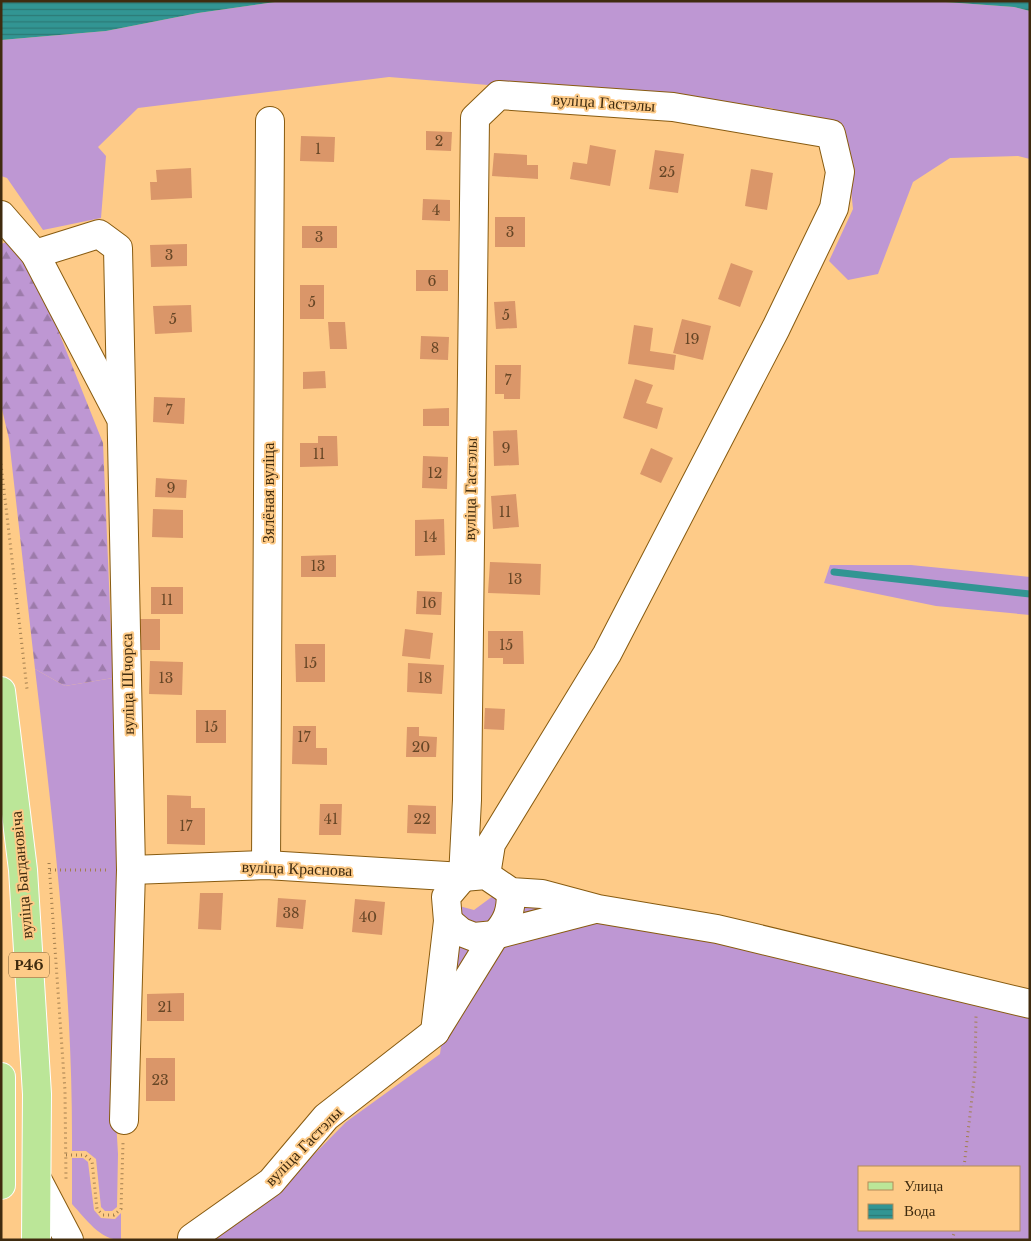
<svg xmlns="http://www.w3.org/2000/svg" width="1031" height="1241" font-family="'Libre Baskerville',serif">
<defs>
<pattern id="forest-firs" width="22" height="20" patternUnits="userSpaceOnUse" patternTransform="scale(1.25)"><rect width="22" height="20" fill="#be97d3"/><path d="M5 1l3.5 6h-7zM16 11l3.5 6h-7z" fill="#9c7baa"/></pattern>
<pattern id="water-rules" width="6" height="5" patternUnits="userSpaceOnUse" patternTransform="scale(1.25)"><rect width="6" height="5" fill="#329593"/><path d="M0 2.5h6" fill="none" stroke="#2c7a76"/></pattern>
</defs>
<rect width="100%" height="100%" fill="#fecb88"/>
<g fill="#be97d3" fill-rule="evenodd">
<path d="M282 1H932L1014 7 1030 11V159L1018 156 950 158 913 182 878 274 848 280 829 261 853 209 845 134 771 108 389 77 138 108 98 147 106 156 101 218 43 230 7 178 1 176V40L106 31 198 13Z"/>
<path d="M830 565H911L1030 577V615L936 606 824 583Z"/>
<path d="M35 669 65 686 113 678 119 870 116 1120 118 1154 117 1207 112 1211H105L101 1207 96 1159 86 1151H72C73 990 54 829 35 669Z"/>
<path d="M516 879 990 980 1030 991V1240H211L279 1190 346 1122 440 1054 459 906 474 910ZM860 1167H1020V1230H860Z"/>
<path d="M72 1158H83L88 1162 94 1210 101 1218 115 1219 121 1213V1240C100 1240 86 1219 72 1204Z"/>
</g>
<path fill="url(#forest-firs)" d="M12 240 32 265 103 443 113 678 65 686 35 669 9 439 1 405V244Z"/>
<g fill="url(#water-rules)">
<path d="M1 1H282L198 13 106 31 1 40Z"/>
<path d="M932 1H1030V11L1014 7Z"/>
</g>
<g fill="none" stroke-linecap="round" stroke-linejoin="round">
<path stroke="#329593" stroke-width="7" d="M834 572 1030 594"/>
</g>
<g fill="#da9669">
<path d="M426 131 452 132 451 151 426 150Z"/>
<path d="M301 136 335 137 334 162 300 161Z"/>
<path d="M590 145 616 150 610 186 570 179 573 162 587 164Z"/>
<path d="M655 150 684 154 678 193 649 189Z"/>
<path d="M494 153 527 155V165H538V179L492 176Z"/>
<path d="M191 168 192 198 151 200 150 182H157L156 170Z"/>
<path d="M751 169 773 173 767 210 745 206Z"/>
<path d="M423 199 450 200V221L422 220Z"/>
<rect x="495" y="217" width="30" height="30"/>
<rect x="302" y="226" width="35" height="22"/>
<path d="M187 244V266L151 267 150 245Z"/>
<path d="M731 263 753 271 740 307 718 299Z"/>
<rect x="416" y="270" width="32" height="21"/>
<rect x="300" y="285" width="24" height="34"/>
<path d="M515 301 517 328 496 329 494 302Z"/>
<path d="M191 305 192 332 155 334 153 306Z"/>
<path d="M682 319 711 326 703 360 673 353Z"/>
<path d="M328 322H345L347 349H330Z"/>
<path d="M634 325 653 328 650 351 676 355 674 370 628 364Z"/>
<path d="M421 336 449 337 448 360 420 359Z"/>
<path d="M495 365H521L520 399H504V394H495Z"/>
<path d="M325 371 326 388 303 389V372Z"/>
<path d="M635 379 653 385 646 403 663 408 657 429 623 418Z"/>
<path d="M154 397 185 398 184 424 153 422Z"/>
<path d="M449 408V426H423V409Z"/>
<path d="M517 430 519 465 494 466 493 431Z"/>
<path d="M318 436H337L338 466 300 467V443H318Z"/>
<path d="M651 448 673 458 661 483 640 474Z"/>
<path d="M423 456 448 457 447 489 422 488Z"/>
<path d="M156 478 187 480 186 498 155 497Z"/>
<path d="M516 494 519 527 493 529 491 496Z"/>
<path d="M153 509 183 510V538L152 537Z"/>
<path d="M444 519 445 555 415 556V520Z"/>
<path d="M336 555V577H301V556Z"/>
<path d="M490 562 541 564 540 595 488 593Z"/>
<rect x="151" y="587" width="32" height="27"/>
<path d="M417 591 442 592 441 615 416 614Z"/>
<path d="M138 619H160V650H137Z"/>
<path d="M405 629 433 633 430 659 402 656Z"/>
<path d="M488 631H523L524 664H503V658H488Z"/>
<path d="M295 644H325V682H296Z"/>
<path d="M150 661 183 662 182 695 149 694Z"/>
<path d="M408 663 444 665 442 694 407 692Z"/>
<path d="M485 708 505 709 504 730 484 729Z"/>
<rect x="196" y="710" width="30" height="33"/>
<path d="M293 726H316V748H327V765L292 764Z"/>
<path d="M407 727H419V736L437 737 436 757H406Z"/>
<path d="M167 795 191 796V808H205V845L167 844Z"/>
<path d="M320 804H342L341 835H319Z"/>
<path d="M408 805 436 806V834L407 833Z"/>
<path d="M200 893H223L221 930 198 929Z"/>
<path d="M278 898 306 900 303 929 276 927Z"/>
<path d="M355 899 385 902 382 935 352 932Z"/>
<path d="M184 993V1021H147V994Z"/>
<rect x="146" y="1058" width="29" height="43"/>
</g>
<g fill="none" stroke-linecap="round" stroke-linejoin="round">
<g stroke="#885b10" stroke-width="30">
<g id="minor">
<path d="M1 215 35 254 119 415"/>
<path d="M35 254 99 234 118 248 131 870 124 1120"/>
<path d="M266 865 270 121"/>
<path d="M131 870 266 865 463 877 486 875 511 892 542 894 598 909 717 929 1030 1004"/>
<path d="M448 921 461 932 474 937 495 935 595 909"/>
<path d="M435 1032 448 921 446 897 463 877 467 800 475 118 499 95 673 107 831 134 840 172 834 208 776 328 607 654 491 844 486 875"/>
<path d="M37 1179 69 1240"/>
<path d="M192 1238 271 1182 326 1117 435 1032 495 935C508 921 511 911 511 892"/>
</g>
</g>
<g stroke="#fff" stroke-width="30">
<g id="major">
<path d="M1 691 23 870 37 1094 36 1240"/>
<path d="M1 1077V1185"/>
</g>
</g>
<g stroke="#a27e4e" stroke-width="3" stroke-dasharray="1 4" stroke-linecap="butt">
<path d="M1 464 27 689"/>
<path d="M49 863 65 1091 66 1179"/>
<path d="M50 870H108"/>
<path d="M66 1155H85L92 1161 97 1209 103 1215H114L121 1209 123 1143"/>
<path d="M964 1167 975 1071 976 1016"/>
<path d="M952 1240 955 1230"/>
</g>
<use href="#minor" stroke="#fff" stroke-width="28"/>
<use href="#major" stroke="#bbe698" stroke-width="28"/>
</g>
<g text-anchor="middle" stroke-width="4" stroke-linejoin="round" paint-order="stroke">
<g font-size="14" fill="#664626">
<text x="439" y="146">2</text>
<text x="318" y="154">1</text>
<text x="667" y="177">25</text>
<text x="436" y="215">4</text>
<text x="510" y="237">3</text>
<text x="319" y="242">3</text>
<text x="169" y="260">3</text>
<text x="432" y="286">6</text>
<text x="312" y="307">5</text>
<text x="506" y="320">5</text>
<text x="173" y="324">5</text>
<text x="692" y="344">19</text>
<text x="435" y="353">8</text>
<text x="508" y="385">7</text>
<text x="169" y="415">7</text>
<text x="506" y="453">9</text>
<text x="319" y="459">11</text>
<text x="435" y="478">12</text>
<text x="171" y="493">9</text>
<text x="505" y="517">11</text>
<text x="430" y="542">14</text>
<text x="318" y="571">13</text>
<text x="515" y="584">13</text>
<text x="167" y="605">11</text>
<text x="429" y="608">16</text>
<text x="506" y="650">15</text>
<text x="310" y="668">15</text>
<text x="166" y="683">13</text>
<text x="425" y="683">18</text>
<text x="211" y="732">15</text>
<text x="304" y="742">17</text>
<text x="421" y="752">20</text>
<text x="331" y="824">41</text>
<text x="422" y="824">22</text>
<text x="186" y="831">17</text>
<text x="291" y="918">38</text>
<text x="368" y="922">40</text>
<text x="165" y="1012">21</text>
<text x="160" y="1085">23</text>
</g>
<rect fill="#fecb88" stroke="#785b33" stroke-width="1" x="9" y="952.5" width="40" height="25" rx="4"/>
<g font-size="15" font-weight="bold" fill="#3f2b0f">
<text x="29" y="970">Р46</text>
</g>
<g font-size="16" fill="#3f2b0f" stroke="#fecb88">
<text transform="translate(604 102) rotate(4)" y="6">вуліца Гастэлы</text>
<text transform="translate(470 489) rotate(-89)" y="6">вуліца Гастэлы</text>
<text transform="translate(268 493) rotate(-90)" y="6">Зялёная вуліца</text>
<text transform="translate(127 684) rotate(-91)" y="6">вуліца Шчорса</text>
<text transform="translate(297 868) rotate(2)" y="6">вуліца Краснова</text>
<text transform="translate(21 875) rotate(-95)" y="6">вуліца Багдановіча</text>
<text transform="translate(303 1146) rotate(-46)" y="6">вуліца Гастэлы</text>
</g>
</g>
<rect width="1031" height="1241" fill="none" stroke="#3f2b0f" stroke-width="5"/>
<rect x="858" y="1166" width="162" height="65" fill="#fecb88" stroke="#b28b58"/>
<rect x="868" y="1182" width="25" height="8" fill="#bbe698" stroke="#b28b58"/>
<text x="904" y="1191" font-size="15" fill="#3f2b0f">Улица</text>
<rect x="868" y="1204" width="25" height="15" fill="url(#water-rules)" stroke="#b28b58"/>
<text x="904" y="1216" font-size="15" fill="#3f2b0f">Вода</text>
</svg>
